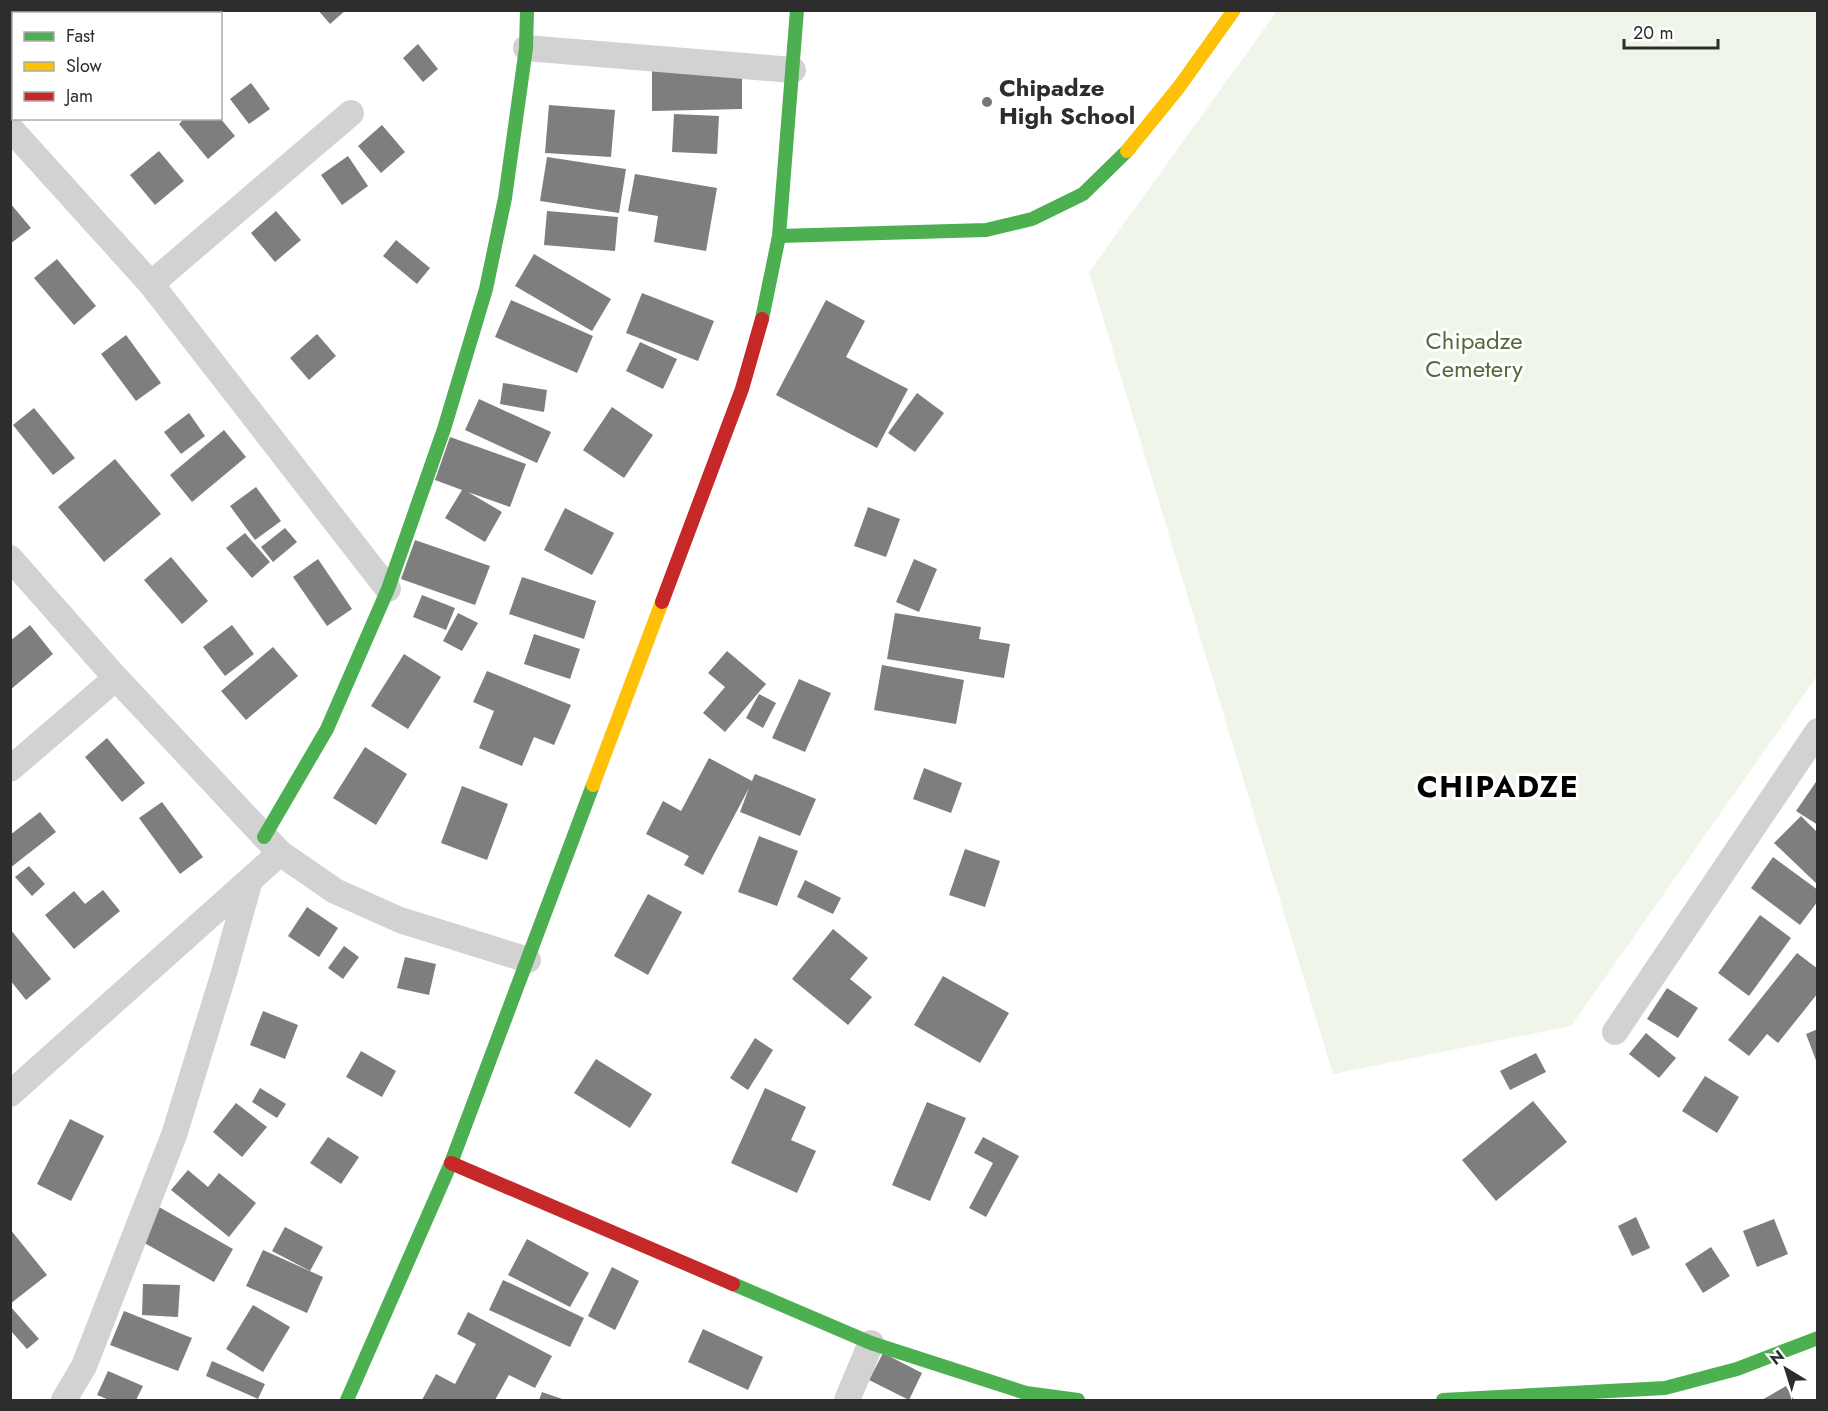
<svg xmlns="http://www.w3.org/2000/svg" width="1828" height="1411" font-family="Jost,sans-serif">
<rect width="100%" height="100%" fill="#fff"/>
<path fill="#f0f5ea" d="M1277 11H1817V676L1571 1026 1333 1074 1089 272Z"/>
<g fill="#7e7e7e">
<path d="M318 10H346L330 24Z"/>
<path d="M418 44 438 69 423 82 403 58Z"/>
<path d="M742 66V109L652 111V68Z"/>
<path d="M251 83 270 109 249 124 230 99Z"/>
<path d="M549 105 615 110 611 157 545 153Z"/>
<path d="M674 114 719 116 717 154 672 152Z"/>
<path d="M185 118H220L235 136 208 159 179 124Z"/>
<path d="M382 125 405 152 381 173 358 146Z"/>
<path d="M159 151 184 181 155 205 130 175Z"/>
<path d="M348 156 368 186 342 205 321 175Z"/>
<path d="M547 157 626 169 619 213 540 201Z"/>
<path d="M635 174 717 188 706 251 654 242 658 216 628 211Z"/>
<path d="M10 203 31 228 10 244Z"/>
<path d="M276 211 301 240 275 262 251 233Z"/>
<path d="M547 211 618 217 615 251 544 245Z"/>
<path d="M396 240 430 268 417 284 383 256Z"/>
<path d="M534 254 611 299 592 331 515 286Z"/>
<path d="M57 259 96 306 74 325 34 278Z"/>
<path d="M642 293 714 321 698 361 626 333Z"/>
<path d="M511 300 593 336 577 373 495 337Z"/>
<path d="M826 300 865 321 846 357 908 389 877 448 776 395Z"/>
<path d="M317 334 336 356 309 380 290 358Z"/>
<path d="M126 335 161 383 136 401 101 354Z"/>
<path d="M640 342 677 359 663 389 626 371Z"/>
<path d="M503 383 547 390 544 412 500 404Z"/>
<path d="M917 393 944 413 915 452 888 433Z"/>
<path d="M479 399 551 432 537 463 465 430Z"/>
<path d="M612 407 653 435 624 478 583 450Z"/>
<path d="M34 408 75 458 53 475 13 425Z"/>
<path d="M189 413 205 436 181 454 164 432Z"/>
<path d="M224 430 246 457 192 502 170 475Z"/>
<path d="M450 437 526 464 510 507 468 492 502 512 485 542 445 518 462 490 435 480Z"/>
<path d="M115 459 161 514 104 562 58 507Z"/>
<path d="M256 487 281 521 255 540 230 506Z"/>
<path d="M868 507 900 519 886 557 854 546Z"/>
<path d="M565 508 614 533 592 575 544 550Z"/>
<path d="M285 528 297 542 273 562 261 547Z"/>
<path d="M245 533 270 562 252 578 226 548Z"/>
<path d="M415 540 490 566 475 605 401 579Z"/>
<path d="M171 557 208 601 182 624 144 580Z"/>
<path d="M318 559 352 609 327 626 293 577Z"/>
<path d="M914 559 937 569 919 612 896 602Z"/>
<path d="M522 577 596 601 584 639 509 614Z"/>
<path d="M422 595 455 608 446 630 413 617Z"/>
<path d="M458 613 478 623 462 651 443 641Z"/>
<path d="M895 613 981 627 979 639 1010 644 1004 678 887 659Z"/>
<path d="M30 625 53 654 10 690V641Z"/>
<path d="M232 625 254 654 225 676 203 647Z"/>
<path d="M534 634 580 649 570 679 524 664Z"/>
<path d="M273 647 298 676 246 720 221 691Z"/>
<path d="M727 651 766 684 725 732 703 713 725 687 708 673Z"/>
<path d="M404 654 441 677 408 729 371 706Z"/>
<path d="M882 665 964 680 956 724 874 710Z"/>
<path d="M487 671 571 705 554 745 534 737 522 766 479 748 494 711 473 702Z"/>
<path d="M799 679 831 693 805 752 772 738Z"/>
<path d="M759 694 776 703 763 728 746 718Z"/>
<path d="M107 738 145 783 122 802 85 757Z"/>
<path d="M365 747 407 774 376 825 333 798Z"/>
<path d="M709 758 752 781 755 774 816 799 800 836 740 812 749 788 703 875 684 865 689 856 646 834 663 801 681 811Z"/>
<path d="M924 768 962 783 951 813 913 799Z"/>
<path d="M1818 779V825L1796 811Z"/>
<path d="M462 786 508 804 487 860 441 843Z"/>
<path d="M162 802 203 857 180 874 139 818Z"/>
<path d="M40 812 56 832 10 868V835Z"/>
<path d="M1801 816 1818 833V885L1774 843Z"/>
<path d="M759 836 798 851 777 906 738 892Z"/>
<path d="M965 849 1000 861 985 907 949 895Z"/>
<path d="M1773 857 1818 890V901L1800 925 1751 888Z"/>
<path d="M29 866 45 884 32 896 15 877Z"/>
<path d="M805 880 841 898 833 914 797 897Z"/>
<path d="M103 890 120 911 74 949 45 915 74 891 85 904Z"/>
<path d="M648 894 682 912 648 975 614 956Z"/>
<path d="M307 907 338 928 319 957 288 936Z"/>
<path d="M1760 915 1791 938 1749 996 1718 973Z"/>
<path d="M10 929 51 979 26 1000 10 980Z"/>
<path d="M833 929 868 958 850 979 872 997 848 1025 792 979Z"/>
<path d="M344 946 359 957 343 979 328 968Z"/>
<path d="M1797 953 1818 969V993L1778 1043 1767 1034 1749 1056 1728 1040Z"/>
<path d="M405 957 436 964 429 995 397 988Z"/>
<path d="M943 976 1009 1013 980 1063 914 1025Z"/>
<path d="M1667 988 1698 1008 1678 1038 1647 1019Z"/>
<path d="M263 1011 298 1025 285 1059 250 1045Z"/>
<path d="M1818 1029V1063H1817L1806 1034Z"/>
<path d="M1646 1033 1676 1058 1659 1078 1629 1054Z"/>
<path d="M755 1038 773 1050 748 1090 730 1078Z"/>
<path d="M361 1051 396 1071 382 1097 346 1077Z"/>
<path d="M1536 1053 1546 1072 1510 1090 1500 1071Z"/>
<path d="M596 1059 652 1094 630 1128 574 1093Z"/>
<path d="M1705 1076 1739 1097 1717 1133 1682 1111Z"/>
<path d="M260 1088 286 1104 277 1118 252 1102Z"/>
<path d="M765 1088 806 1107 791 1140 816 1151 797 1193 731 1163Z"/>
<path d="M1533 1101 1567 1142 1496 1201 1462 1160Z"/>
<path d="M927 1102 966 1118 930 1201 892 1185Z"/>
<path d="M236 1103 267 1127 242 1157 213 1132Z"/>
<path d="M70 1119 104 1136 71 1201 37 1184Z"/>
<path d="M328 1137 359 1157 341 1184 310 1163Z"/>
<path d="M983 1137 1019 1156 986 1217 969 1208 993 1163 974 1153Z"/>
<path d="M188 1170 208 1187 219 1173 256 1203 229 1237 171 1190Z"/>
<path d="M159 1207 233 1249 214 1282 139 1240Z"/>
<path d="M1636 1217 1650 1248 1632 1256 1618 1226Z"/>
<path d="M1774 1219 1788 1254 1757 1267 1743 1231Z"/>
<path d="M285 1227 323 1247 310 1271 272 1251Z"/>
<path d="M10 1229 47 1275 10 1304Z"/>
<path d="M527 1239 589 1273 570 1307 508 1275Z"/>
<path d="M1711 1247 1730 1276 1703 1293 1685 1264Z"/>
<path d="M263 1250 323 1277 307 1313 246 1286Z"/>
<path d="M612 1267 639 1281 615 1330 588 1316Z"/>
<path d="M503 1280 584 1318 570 1347 489 1310Z"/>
<path d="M143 1284 180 1285 178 1317 142 1315Z"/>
<path d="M253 1305 290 1327 263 1372 226 1349Z"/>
<path d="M10 1306 39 1339 27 1349 10 1330Z"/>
<path d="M124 1311 192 1338 178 1371 110 1345Z"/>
<path d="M468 1312 552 1356 535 1388 509 1375 495 1400H422L436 1374 455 1384 476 1344 457 1334Z"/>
<path d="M703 1329 763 1357 748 1390 688 1362Z"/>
<path d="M883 1353 922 1373 909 1400 869 1380Z"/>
<path d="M212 1361 265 1384 258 1399 206 1376Z"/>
<path d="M108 1371 143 1386 136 1400H109L97 1395Z"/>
<path d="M1786 1386 1794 1400H1762Z"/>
<path d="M542 1392 565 1400H539Z"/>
</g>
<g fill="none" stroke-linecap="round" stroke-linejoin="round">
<g stroke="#d2d2d2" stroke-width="26">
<path d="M120 14 124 10"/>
<path d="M526 48 793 70"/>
<path d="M10 108 14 105"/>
<path d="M10 128 151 284 388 589"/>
<path d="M151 284 351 113"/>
<path d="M10 558 116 678 280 853 335 891 400 920 528 960"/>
<path d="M10 769 116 678"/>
<path d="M1615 1032 1818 731"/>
<path d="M10 1094 280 853"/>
<path d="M64 1400 84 1366 174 1135 224 973 250 880"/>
<path d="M847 1400 871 1343"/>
</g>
<g stroke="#4caf50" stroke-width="14">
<path d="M779 236 986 230 1032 219 1083 194 1127 151"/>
<path d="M762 319 779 236 797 10"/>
<path d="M264 837 327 729 388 589 444 429 486 289 505 198 526 48 527 10"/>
<path d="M733 1284 871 1343 1026 1393 1078 1400"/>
<path d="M347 1400 451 1163 593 785"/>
<path d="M1443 1400 1665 1388 1737 1369 1818 1338"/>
</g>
<g stroke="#ffc107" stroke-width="14">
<path d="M1127 151 1179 87 1234 10"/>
<path d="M593 785 662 602"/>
</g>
<g stroke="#c62828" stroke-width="14">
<path d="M662 602 742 389 762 319"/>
<path d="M451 1163 733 1284"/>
</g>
</g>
<circle fill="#767676" stroke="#fff" stroke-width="2" cx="987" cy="102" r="6"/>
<g text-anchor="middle" stroke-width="6" stroke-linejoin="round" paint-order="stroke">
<g font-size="24" font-weight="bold" fill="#2d2d2d" stroke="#fff" text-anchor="start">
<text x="999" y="96">Chipadze<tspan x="999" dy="28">High School</tspan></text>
</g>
<g font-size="24" fill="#516b38" stroke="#fff">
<text x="1474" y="349">Chipadze<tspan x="1474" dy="28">Cemetery</tspan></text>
</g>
<g font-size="30" font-weight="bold" letter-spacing="1.5" fill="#000" stroke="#fff">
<text x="1498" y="797">CHIPADZE</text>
</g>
</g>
<rect width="1828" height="1411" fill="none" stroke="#2d2d2d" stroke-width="24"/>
<rect x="12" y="12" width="210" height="108" fill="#ffffff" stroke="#ababab" stroke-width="1.5"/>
<rect x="24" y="32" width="30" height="9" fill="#4caf50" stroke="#ababab" stroke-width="1.5"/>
<text x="66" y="42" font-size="18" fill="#2d2d2d">Fast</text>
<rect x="24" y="62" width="30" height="9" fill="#ffc107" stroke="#ababab" stroke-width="1.5"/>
<text x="66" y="72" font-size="18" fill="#2d2d2d">Slow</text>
<rect x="24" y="92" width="30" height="9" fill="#c62828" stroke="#ababab" stroke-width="1.5"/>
<text x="66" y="102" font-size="18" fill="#2d2d2d">Jam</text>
<g transform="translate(1786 1369) rotate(322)" stroke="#ffffff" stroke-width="4.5" paint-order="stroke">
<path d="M0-4.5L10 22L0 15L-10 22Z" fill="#2d2d2d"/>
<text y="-9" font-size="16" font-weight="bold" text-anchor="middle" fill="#2d2d2d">N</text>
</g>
<path d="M1624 39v9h94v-9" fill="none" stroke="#2d2d2d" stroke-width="3"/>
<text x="1633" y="39" font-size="18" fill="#2d2d2d" stroke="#ffffff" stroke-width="4.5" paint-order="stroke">20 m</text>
</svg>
